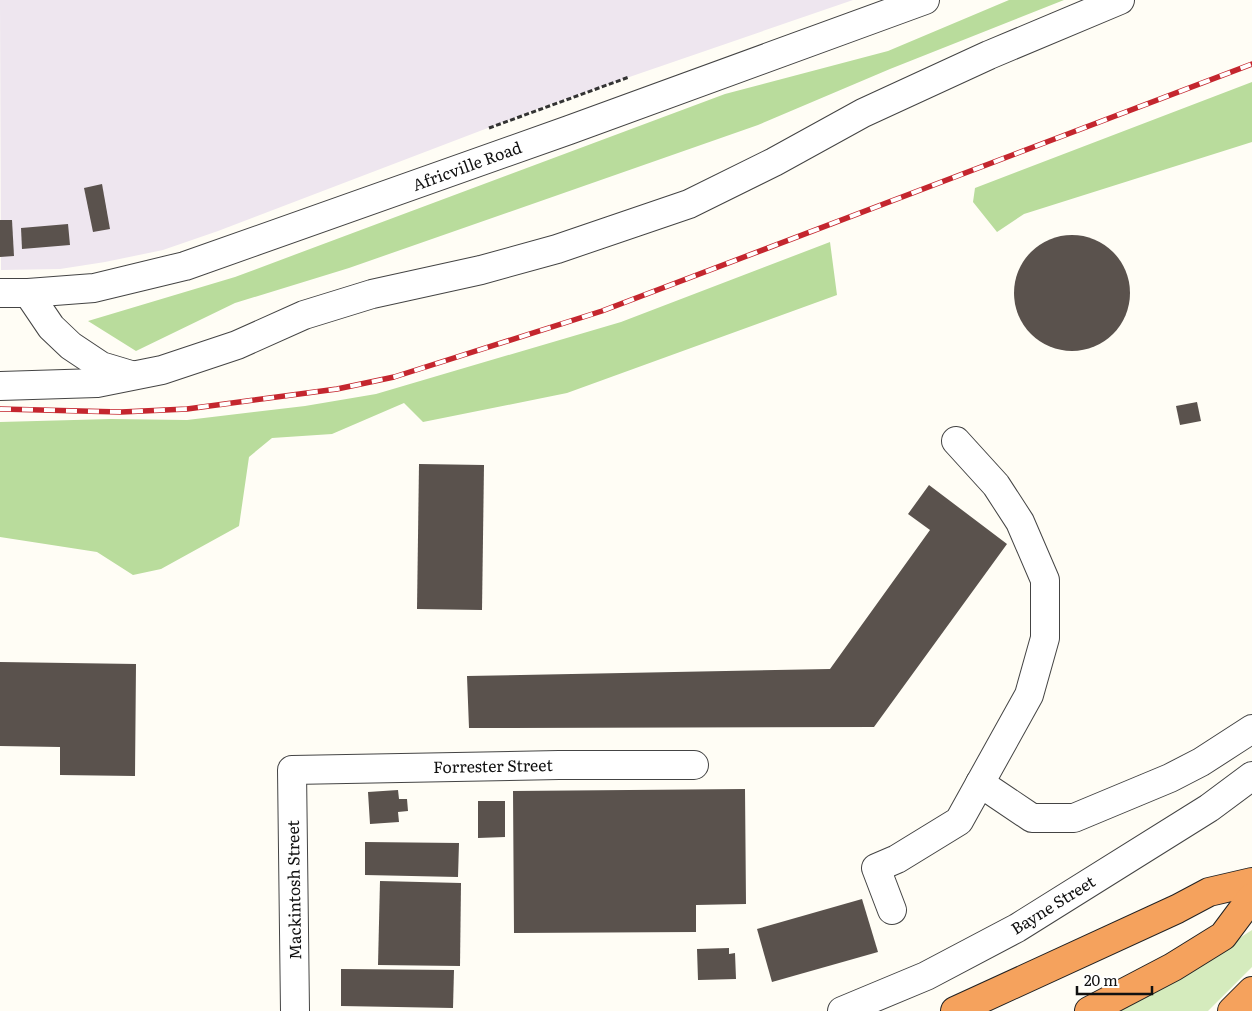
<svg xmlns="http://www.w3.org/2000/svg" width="1252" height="1011" font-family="Literata,serif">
<rect width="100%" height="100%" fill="#fffdf5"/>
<path fill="#eee6ef" d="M0 0H853L545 106 218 231 163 250 105 262 60 269 1 270Z"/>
<path fill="#d5ebbd" d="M1252 930V967L1208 1011H1118L1165 986Z"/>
<g fill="#b9dc9c">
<path d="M1009 0H1064L890 69 758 125 349 268 235 303 136 351 88 321 235 277 725 94 888 51Z"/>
<path d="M1252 82V142L1024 214 997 232 973 202 975 188Z"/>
<path d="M830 242 837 295 567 393 423 422 404 403 332 434 272 438 249 457 239 526 161 569 133 575 97 552 0 537V422L111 419 187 420 305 406 376 394 621 322Z"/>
</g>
<g fill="#5a524d">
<path d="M102 184 110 229 93 232 84 188Z"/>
<path d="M0 220H12L14 256 0 257Z"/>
<path d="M68 224 70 245 22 249 21 228Z"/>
<circle cx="1072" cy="293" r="58"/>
<path d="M1197 402 1201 421 1180 425 1176 406Z"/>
<path d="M419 464 484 465 482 610 417 609Z"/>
<path d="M929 485 1007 544 874 727 469 728 467 676 830 669 930 530 908 514Z"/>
<path d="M0 662 136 664 135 776 60 775V747L0 746Z"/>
<path d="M745 789 746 904 696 905V932L514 933 513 791Z"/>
<path d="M398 790 399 799H407L408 811 398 812 399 822 370 824 368 792Z"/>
<path d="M478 801H505V837L478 838Z"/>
<path d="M365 842 459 843 458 877 365 875Z"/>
<path d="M380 881 461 883 460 966 378 965Z"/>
<path d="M862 899 878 952 772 982 757 929Z"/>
<path d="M729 948V954L735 953 736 979 698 980 697 949Z"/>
<path d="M341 969 454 970 453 1008 341 1006Z"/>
</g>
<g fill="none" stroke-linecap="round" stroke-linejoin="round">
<g stroke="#444" stroke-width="30">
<g id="minor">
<path d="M0 293H28L94 288 185 266 569 130 925 0"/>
<path d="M28 293 51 327 71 346 101 366 131 375"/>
<path d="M0 386 97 383 162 370 237 345 304 315 372 294 481 270 557 249 689 204 774 162 863 113 989 55 1120 0"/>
<path d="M980 783 1032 818H1074L1170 778 1201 762 1252 729"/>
<path d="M892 910 876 868 897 859 959 821 1029 695 1045 638V580L1020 522 996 485 956 441"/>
<path d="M295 1011 292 770 559 765H694"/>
<path d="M842 1011 926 976 1017 928 1209 808 1252 776"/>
</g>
</g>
<g stroke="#222" stroke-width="30">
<g id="highway">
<path d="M955 1011 1177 909 1209 892 1252 882"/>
<path d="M1089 1011 1173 967 1223 936 1252 897"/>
<path d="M1232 1011 1252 991"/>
</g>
</g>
<path stroke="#333" stroke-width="3" stroke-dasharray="5 2.5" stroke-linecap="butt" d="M489 128 629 77"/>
<use href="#minor" stroke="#fff" stroke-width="28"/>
<use href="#highway" stroke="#f5a25d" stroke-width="28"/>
<g stroke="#c4262e" stroke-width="5.5">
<path id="rail" d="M0 409 121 412 187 409 337 389 394 377 602 311 1252 64"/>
</g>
<use href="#rail" stroke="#fff" stroke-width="4" stroke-dasharray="11" stroke-linecap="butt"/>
</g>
<g text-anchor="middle" stroke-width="5" stroke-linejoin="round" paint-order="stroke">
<g font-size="16" fill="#111" stroke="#fff">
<text transform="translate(467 166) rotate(-20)" y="6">Africville Road</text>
<text transform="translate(493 766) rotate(-1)" y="6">Forrester Street</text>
<text transform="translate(294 890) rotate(-91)" y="6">Mackintosh Street</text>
<text transform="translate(1053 905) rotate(-32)" y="6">Bayne Street</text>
</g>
</g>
<path d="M1077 986v8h75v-8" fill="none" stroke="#111111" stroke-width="2.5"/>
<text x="1084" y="986" font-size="15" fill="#111111" stroke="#ffffff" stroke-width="4" paint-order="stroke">20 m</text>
</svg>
